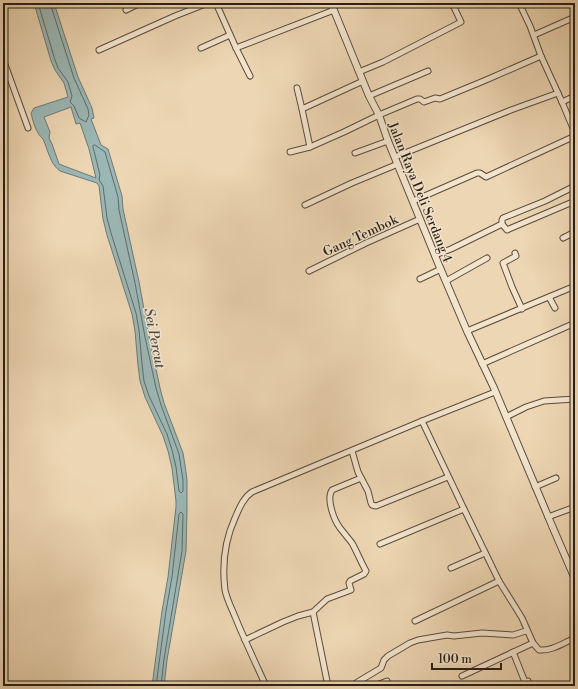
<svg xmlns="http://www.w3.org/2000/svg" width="578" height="689" font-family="'Libre Bodoni',serif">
<rect width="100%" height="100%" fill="#edd6b3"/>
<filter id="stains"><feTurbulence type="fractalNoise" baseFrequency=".005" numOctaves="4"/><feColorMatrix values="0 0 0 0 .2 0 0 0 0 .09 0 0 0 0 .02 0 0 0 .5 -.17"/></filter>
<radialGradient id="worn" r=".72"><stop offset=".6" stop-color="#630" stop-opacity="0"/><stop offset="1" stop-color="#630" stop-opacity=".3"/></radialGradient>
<path fill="#9bb7b5" stroke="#6d7a75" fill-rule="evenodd" d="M34 3H54L78 77 92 108 94 118 91 119 101 145 108 149 122 196 123 209 139 282 149 336 160 388 164 403 183 453 185 465 187 480V510L186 551 167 660 164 686H152L162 611 168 577 176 507V501L172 468 168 451 163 436 145 397 140 381 138 365 135 331 132 314 107 235 103 219 99 186 97 183 60 171C50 164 48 150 43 139 36 133 33 122 31 113L34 108 68 97 64 83 55 70 51 61ZM71 107 76 124 80 123 89 149 96 178 64 166 59 164 58 161 52 144 49 138 50 132 44 117Z"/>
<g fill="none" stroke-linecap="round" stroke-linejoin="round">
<g stroke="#626a64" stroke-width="1">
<path d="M38 3 55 60 58 68 68 82 72 96 70 102 74 106 79 118 86 122 89 115 88 109 74 78 50 3"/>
<path d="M95 145 105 152 118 197 119 210 135 283 145 337 156 388 161 405 179 454 183 480V491L181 493 179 491 176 467 172 450 167 434 149 396 144 381 142 364 139 330 136 313 111 233 107 218 103 186 99 180 100 175 93 147V146Z"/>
<path d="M156 686 166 611 172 577 179 514 181 512 183 514 182 551 164 659 161 686"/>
</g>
<g stroke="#5a4c3c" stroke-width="7">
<g id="minor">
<path d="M216 3 236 48 334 10"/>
<path d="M519 3 530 26 541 56 562 102 575 133"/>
<path d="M332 6 340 3"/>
<path d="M126 10 140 3"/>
<path d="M534 35 575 17"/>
<path d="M201 48 230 35"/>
<path d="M236 48 250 76"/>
<path d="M99 50 175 16 208 3"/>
<path d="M3 59 28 128"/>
<path d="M359 72 383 62 461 22 452 3"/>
<path d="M297 88 302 109"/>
<path d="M369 96 428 71"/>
<path d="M562 102 575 96"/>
<path d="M310 147 302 109 363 81"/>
<path d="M290 152 310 147 344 132 379 115 417 99H420L424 102 435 98 440 99 486 80 541 56"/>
<path d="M355 153 388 141"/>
<path d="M395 157 511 110 558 93"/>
<path d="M413 201 477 173H480L486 177 575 136"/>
<path d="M305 205 352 183 398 164"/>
<path d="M502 224V220L503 218 545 201 575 186"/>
<path d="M563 238 575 232"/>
<path d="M515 253 516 256 503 263 512 287 522 309"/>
<path d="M435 255 451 249 502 224 507 230 509 229 575 201"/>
<path d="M309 271 366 243 420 219"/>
<path d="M420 279 441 269"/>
<path d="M446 281 487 258"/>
<path d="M549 297 555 308"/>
<path d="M467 331 575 286"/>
<path d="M482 364 575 323"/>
<path d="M506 417 526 407 544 401 575 399"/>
<path d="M422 421 464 509 499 581 522 618 533 643 539 650C552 651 563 643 575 638"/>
<path d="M352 451 358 472 368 491 371 503 372 505 376 506 448 477"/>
<path d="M535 487 556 478"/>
<path d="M548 517 575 507"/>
<path d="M380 544 464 509"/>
<path d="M451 568 485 553"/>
<path d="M313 612 327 599 351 590 349 583 350 581 364 574 366 571C361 562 357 552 352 543 348 538 344 533 340 528 334 520 326 499 332 490L361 478"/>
<path d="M415 621 499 581"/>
<path d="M245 640 283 622 298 616 313 612 328 686"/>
<path d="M513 652 525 682 528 681"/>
<path d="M462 676 533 643"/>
<path d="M266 686C256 664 245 641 236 619 232 609 227 600 225 590 222 566 225 540 235 518 239 509 243 498 252 492L422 421 495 392"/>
<path d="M354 686 356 683 381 668 384 660 388 656 410 643 418 640 447 635 454 636 482 633 513 635 526 631"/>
<path d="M374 686 387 681"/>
</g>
</g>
<g stroke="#5a4c3c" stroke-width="8">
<path id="tertiary" d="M331 3 369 96 379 115 388 141 438 263 467 331 494 388 553 528 575 579"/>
</g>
<g stroke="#291e14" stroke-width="10">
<path id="primary" d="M572 686 575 683"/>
</g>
<use href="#minor" stroke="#f3e4ce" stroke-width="5"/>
<use href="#tertiary" stroke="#f3e4ce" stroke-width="6"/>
<use href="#primary" stroke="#e6bb7a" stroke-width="8"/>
</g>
<g text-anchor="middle" stroke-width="3" stroke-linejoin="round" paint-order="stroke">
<g font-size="13" fill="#291e14" stroke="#f3e4ce">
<text transform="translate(421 192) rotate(68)" y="5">Jalan Raya Deli Serdang 4</text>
<text transform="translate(360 235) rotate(-25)" y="5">Gang Tembok</text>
</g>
<g font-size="14" font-style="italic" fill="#4b4c44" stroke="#f3e4ce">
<text transform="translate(155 338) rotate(79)" y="5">Sei Percut</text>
</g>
</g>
<rect width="578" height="689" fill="none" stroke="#edd6b3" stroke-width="16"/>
<rect x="4" y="4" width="570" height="681" fill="none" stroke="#291e14" stroke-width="2"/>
<rect x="8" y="8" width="562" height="673" fill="none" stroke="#291e14"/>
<path d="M432 663v6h69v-6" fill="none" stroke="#291e14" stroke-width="2"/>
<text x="438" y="663" font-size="12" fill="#291e14" stroke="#f3e4ce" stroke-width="3" paint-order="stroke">100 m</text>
<rect width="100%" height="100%" filter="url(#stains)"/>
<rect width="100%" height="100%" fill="url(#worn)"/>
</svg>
